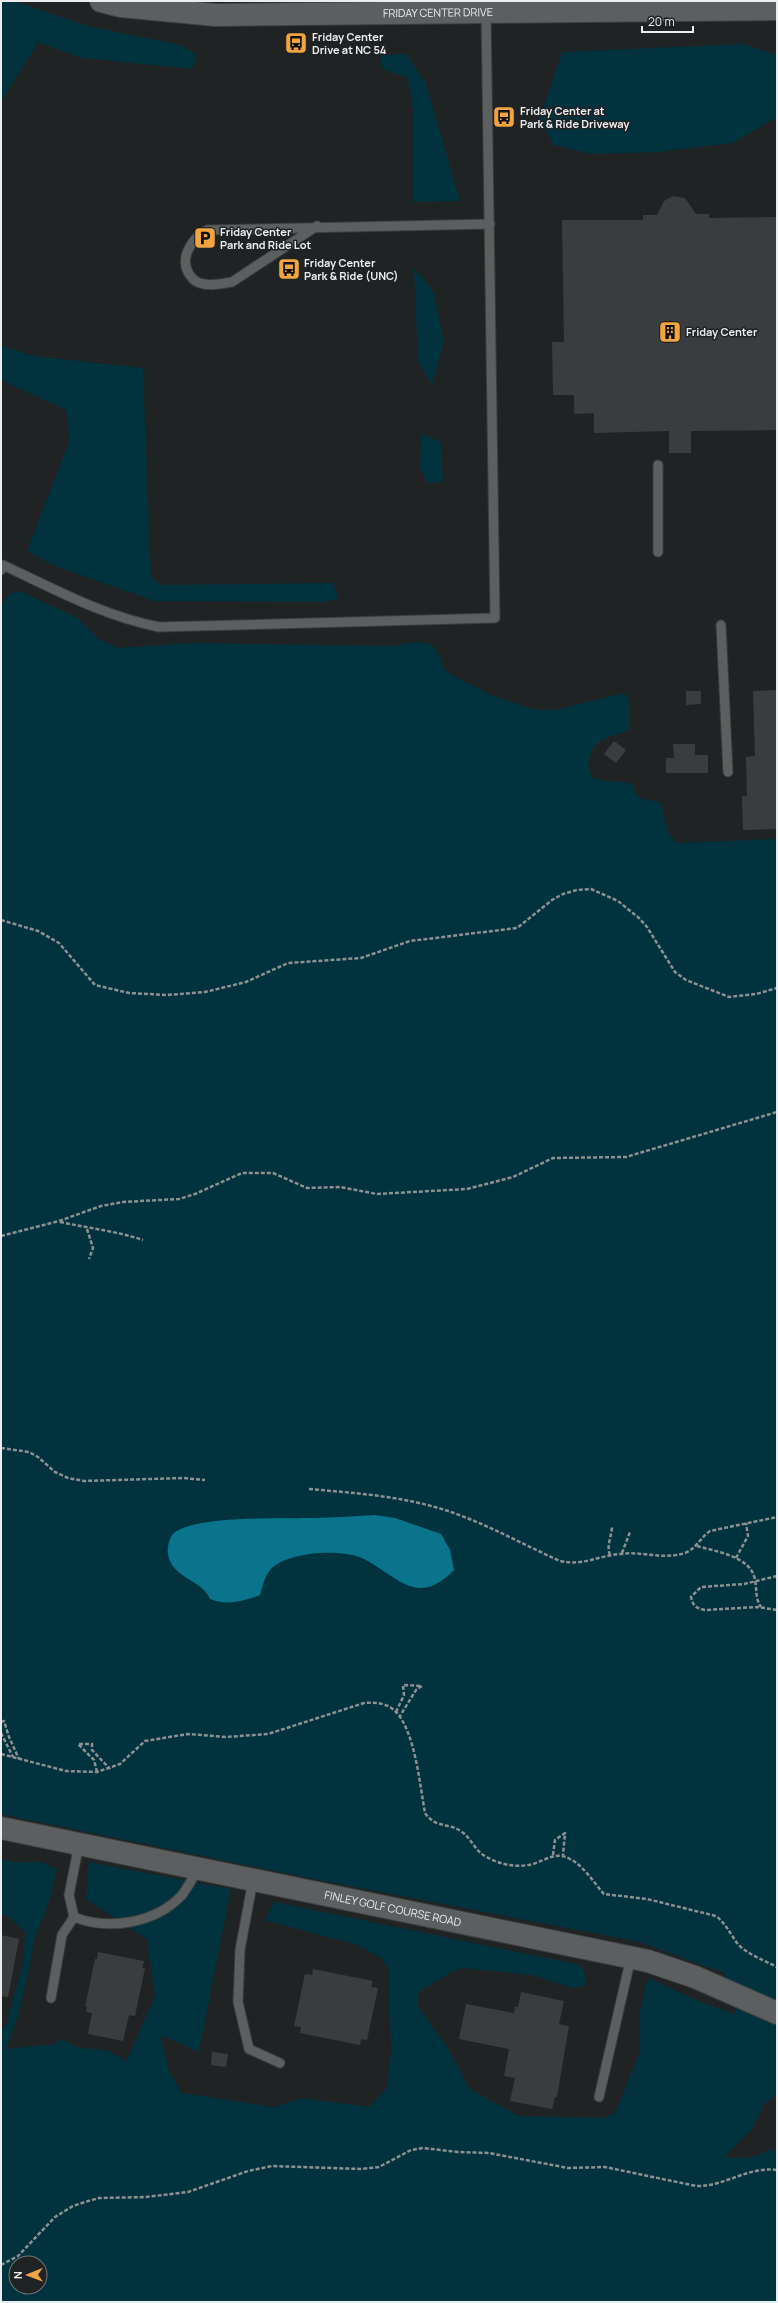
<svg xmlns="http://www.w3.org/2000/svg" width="778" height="2303" font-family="Manrope,sans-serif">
<rect width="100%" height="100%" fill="#202324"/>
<g fill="#01333f" fill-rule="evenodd">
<path d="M1 1H14L87 26 181 45 197 55 193 69 82 58 39 42 1 101Z"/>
<path d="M744 44 777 55V117L733 143 658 152 592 154 553 145 540 118 562 52Z"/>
<path d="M406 54 426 83 460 201 414 202 413 112 408 78 383 69 380 55Z"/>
<path d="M414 268 434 292 444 342 432 385 418 360Z"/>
<path d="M1 346 35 356 143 368 151 577 160 585 333 583 339 599 323 602 154 601 53 565 27 551 70 440 66 410 1 380Z"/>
<path d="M422 434 441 442 443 482 428 483 420 468Z"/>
<path d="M15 592H22L78 618 99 639 118 648 193 643 393 646C421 640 437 636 444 669L461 680 483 690 488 694 536 710H554L620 694 627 695 630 701V729C612 739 598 734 590 756 587 764 589 769 592 777 604 783 619 780 632 784L637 795 643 799 661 802 668 832 677 843 777 839V2094L764 2104 752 2130 724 2157 749 2158 777 2148V2302H1V2028H5L24 1961 25 1932 10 1918 1 1913V1859L14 1862H42L57 1869 50 1899 35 1939 19 2013 6 2049 54 2044 63 2039 79 2048 107 2050 127 2061 155 1995 147 1939 86 1899 89 1862 231 1889 199 2052 161 2035 169 2071 182 2093 274 2107 301 2098 370 2107 387 2088 391 2053 389 1969 382 1958 358 1945 264 1920 275 1902 581 1965 586 1975 585 1986 573 1988 532 1975 463 1968 451 1972 418 1993V2006L449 2050 470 2089 519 2116 603 2118 615 2113 640 2052V2010L648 1978 699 2001 737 2015 724 1972 704 1966 640 1942 304 1877 1 1814V606L9 595ZM16 2263H40V2287H16Z"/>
</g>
<path fill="#09748c" d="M375 1515 395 1518 441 1534 450 1550 454 1570C418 1607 399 1578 366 1560 345 1548 287 1551 270 1570 265 1576 262 1587 260 1595 244 1601 226 1606 210 1599 202 1579 172 1579 168 1554 167 1549 169 1538 173 1534 193 1515 280 1519 308 1518 330 1518 353 1516 375 1515Z"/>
<g fill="#3a3d3e">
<path d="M673 196 685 198 696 214H709V218L777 217 776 430 691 431V453H669V431L594 433V413L574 414V395H553L552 342H564L562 220H643V215H657L664 201Z"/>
<path d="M777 690V829L743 830 742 796H747L746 757 755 756 753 691Z"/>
<path d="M686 691H701V704L686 705Z"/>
<path d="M614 741 626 750 616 763 604 754Z"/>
<path d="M673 744H695V755H708V773H666V758H674Z"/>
<path d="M1 1935 19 1939 8 1997 1 1996Z"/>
<path d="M98 1952 144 1961 142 1968H145L135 2016 129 2015 123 2041 88 2034 92 2013 86 2012 87 2007H85L95 1959H97Z"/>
<path d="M313 1969 373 1981 371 1987 378 1988 367 2040 361 2039 360 2045 300 2033 301 2027 294 2026 305 1974 312 1975Z"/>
<path d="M521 1992 564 2001 559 2024 569 2026 557 2097H555L552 2109 510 2101 515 2078 504 2076 509 2049 459 2039 466 2004 514 2013 515 2007H518Z"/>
<path d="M212 2052 228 2054 226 2067 211 2065Z"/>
</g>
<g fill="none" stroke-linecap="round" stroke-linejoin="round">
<g stroke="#3c3e3e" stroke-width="11">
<g id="lane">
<path d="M317 226 232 282C221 284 202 288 193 279 176 261 191 239 207 230L490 224"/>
<path d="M658 465V552"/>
<path d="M1 570 3 565C54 589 103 616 159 627L495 618 486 13 482 1"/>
<path d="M721 625 728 772"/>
<path d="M79 1844 69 1895 74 1917C109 1931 156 1923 182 1895 188 1887 193 1877 198 1869"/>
<path d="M253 1880 240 1950 238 2002 249 2049 280 2063"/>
<path d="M51 1998 62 1935 74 1917"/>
<path d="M599 2097 631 1957"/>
</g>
</g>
<g stroke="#3c3e3e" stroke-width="24">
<g id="secondary">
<path id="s1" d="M101 1 121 6 215 15 777 9"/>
<path id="s2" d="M1 1828 648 1961 695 1977 777 2013"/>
</g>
</g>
<g stroke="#8e9091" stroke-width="2.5" stroke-dasharray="4 2" stroke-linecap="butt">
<path d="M1 920 38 931 59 943 95 985 129 993 167 995 205 992 246 982 288 963 361 958 410 941 517 928 552 900 563 894 577 890 591 889 618 901 639 918 647 927 675 972 686 980 729 997 756 994 777 988"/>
<path d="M60 1222C88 1228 116 1231 143 1240"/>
<path d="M87 1229 93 1248 89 1259"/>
<path d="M1 1236 59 1221 101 1206 123 1202 179 1199 195 1194 242 1173H273L307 1188 340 1187 377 1194 467 1189 513 1177 553 1158 626 1157 777 1112"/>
<path d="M1 1448 29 1452 38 1457 55 1472 68 1478 84 1481 183 1478 205 1480"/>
<path d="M309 1489C355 1493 401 1496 445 1510 485 1523 522 1544 560 1561 584 1566 597 1556 620 1554 642 1551 663 1560 685 1553 697 1548 700 1538 710 1531L777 1517"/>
<path d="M697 1546C717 1552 751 1556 755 1580 757 1590 755 1598 761 1607"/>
<path d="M622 1553 630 1532"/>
<path d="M610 1555C606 1546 612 1536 612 1526"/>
<path d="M736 1558 748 1536 746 1523"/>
<path d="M777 1576 744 1584 701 1587 691 1597C693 1606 696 1608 705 1610L758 1607 777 1610"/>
<path d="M396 1712 404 1695 403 1685 422 1686 416 1690 400 1716"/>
<path d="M1 1722 4 1721 9 1737 19 1759"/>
<path d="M1 1733 13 1757"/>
<path d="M1 1754 66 1771 97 1772 120 1764 145 1741 188 1734 226 1737 268 1734 364 1703C375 1702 387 1703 395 1711 415 1730 420 1786 425 1813 436 1829 449 1822 462 1832 472 1839 475 1851 485 1856 500 1865 517 1868 533 1864 546 1860 556 1851 570 1859 584 1866 594 1883 604 1894L647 1899 716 1916C726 1924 730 1933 737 1943 746 1954 764 1960 777 1967"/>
<path d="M97 1772 94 1760 78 1744H92V1750L110 1769"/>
<path d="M553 1855 555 1840 565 1833 563 1855"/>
<path d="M1 2265 18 2256 55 2217 73 2206 85 2202 99 2198 146 2197 188 2192 248 2171 272 2166 361 2169 379 2167 411 2150 423 2148 458 2152 489 2153 568 2168 605 2167 696 2186C724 2187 748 2166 777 2170"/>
</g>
<use href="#lane" stroke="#5c5f60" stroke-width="9"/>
<use href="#secondary" stroke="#5c5f60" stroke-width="22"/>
</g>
<defs>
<g id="bus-square" transform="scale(1.15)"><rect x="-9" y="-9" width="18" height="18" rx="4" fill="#f1a540" stroke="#202324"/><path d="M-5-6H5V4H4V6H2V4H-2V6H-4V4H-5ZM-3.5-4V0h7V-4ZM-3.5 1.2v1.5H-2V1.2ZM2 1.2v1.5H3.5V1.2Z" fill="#111"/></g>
<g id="parking-square" transform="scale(1.15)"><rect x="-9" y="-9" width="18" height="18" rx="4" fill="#f1a540" stroke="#202324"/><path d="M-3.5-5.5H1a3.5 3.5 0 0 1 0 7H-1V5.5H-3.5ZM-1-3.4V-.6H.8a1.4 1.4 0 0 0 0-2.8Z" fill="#111"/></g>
<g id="building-square" transform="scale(1.15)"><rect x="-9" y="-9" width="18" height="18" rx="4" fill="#f1a540" stroke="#202324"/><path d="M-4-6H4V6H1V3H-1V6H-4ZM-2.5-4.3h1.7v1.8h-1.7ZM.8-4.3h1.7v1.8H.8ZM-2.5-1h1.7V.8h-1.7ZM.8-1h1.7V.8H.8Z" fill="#111"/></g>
</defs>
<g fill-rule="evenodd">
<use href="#bus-square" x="296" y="43"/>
<use href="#bus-square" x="504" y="117"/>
<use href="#parking-square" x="205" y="238"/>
<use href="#bus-square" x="289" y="269"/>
<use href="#building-square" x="670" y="332"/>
</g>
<g text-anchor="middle" stroke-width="3" stroke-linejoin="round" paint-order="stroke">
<g font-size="11" fill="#ebedee" stroke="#202324">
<text dy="4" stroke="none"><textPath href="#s1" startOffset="338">FRIDAY CENTER DRIVE</textPath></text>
<text dy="4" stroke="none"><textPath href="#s2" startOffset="400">FINLEY GOLF COURSE ROAD</textPath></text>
</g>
<g font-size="11" font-weight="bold" fill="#ebedee" stroke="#202324" text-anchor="start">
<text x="312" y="41">Friday Center<tspan x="312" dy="13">Drive at NC 54</tspan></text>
<text x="520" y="115">Friday Center at<tspan x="520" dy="13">Park &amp; Ride Driveway</tspan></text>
<text x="220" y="236">Friday Center<tspan x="220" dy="13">Park and Ride Lot</tspan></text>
<text x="304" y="267">Friday Center<tspan x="304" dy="13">Park &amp; Ride (UNC)</tspan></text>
<text x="686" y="336">Friday Center</text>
</g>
</g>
<rect width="778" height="2303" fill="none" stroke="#ebedee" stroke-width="4"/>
<g transform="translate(28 2275) rotate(269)"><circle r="19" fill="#202324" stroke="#717475"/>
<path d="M0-3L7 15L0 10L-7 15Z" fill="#f1a540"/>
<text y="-6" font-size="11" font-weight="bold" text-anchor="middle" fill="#ebedee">N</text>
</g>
<path d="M642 26v6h51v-6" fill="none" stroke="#ebedee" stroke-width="2"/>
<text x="648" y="26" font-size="12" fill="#ebedee" stroke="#202324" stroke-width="3" paint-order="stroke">20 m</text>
</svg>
